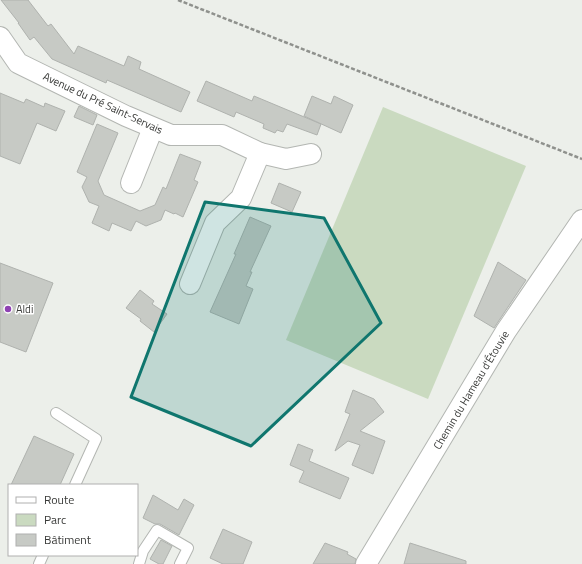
<svg xmlns="http://www.w3.org/2000/svg" width="582" height="564" font-family="'Titillium Web',sans-serif">
<rect width="100%" height="100%" fill="#ecefea"/>
<path fill="#cadac0" d="M383 107 526 166 428 399 286 340Z"/>
<g fill="#c7cac5" stroke="#afb2ae">
<path d="M1 0H28L48 26 51 24 74 54 78 46 124 66 128 56 141 62 139 69 190 92 181 112 107 80 106 83 52 59 34 37 30 40 18 23H19Z"/>
<path d="M206 81 252 101 254 96 321 124 317 135 287 124 283 132 277 130 275 133 263 128 264 124 236 112 234 117 197 101Z"/>
<path d="M0 93 24 103 26 99 44 107 45 103 65 111 56 131 37 123 20 164 0 156Z"/>
<path d="M312 96 331 104 334 96 353 105 341 133 304 116Z"/>
<path d="M79 106 97 115 93 125 74 117Z"/>
<path d="M97 124 118 133 98 181 104 195 140 211 155 205 163 187 166 189 180 154 201 162 194 180 198 182 183 217 175 213 174 214 165 210 161 220 146 226 136 221 131 231 112 223 109 231 92 223 99 206 89 202 82 187 87 177 77 172Z"/>
<path d="M279 183 301 192 292 212 271 203Z"/>
<path d="M250 217 271 226 250 272H252L246 286 253 289 239 324 210 312 236 254H234Z"/>
<path d="M498 262 526 280 494 328 474 316Z"/>
<path d="M0 263 53 283 26 352 0 342Z"/>
<path d="M140 290 154 301 152 304 167 314 154 332 140 321 141 319 126 308Z"/>
<path d="M353 390 374 399 384 412 360 431 385 441 373 474 352 465 360 445 348 441 335 451 350 414 345 412Z"/>
<path d="M34 436 74 454 60 485H11Z"/>
<path d="M298 444 313 450 309 461 349 478 340 499 299 482 304 471 290 465Z"/>
<path d="M153 495 178 510 184 499 194 505 179 535 160 524H155L143 518Z"/>
<path d="M223 529 252 542 243 564H223L210 558Z"/>
<path d="M161 540 172 546 163 564H159L150 559Z"/>
<path d="M325 543 348 552 347 554 356 559 355 564H313Z"/>
<path d="M410 543 466 561V564H404Z"/>
</g>
<g fill="none" stroke-linecap="round" stroke-linejoin="round">
<g stroke="#b3b6b2" stroke-width="12">
<g id="service">
<path d="M56 413 96 439 75 485"/>
<path d="M39 564 43 555"/>
<path d="M139 564 143 551 157 530 188 548 180 564"/>
</g>
</g>
<g stroke="#b3b6b2" stroke-width="22">
<g id="minor">
<path d="M0 37 18 63 126 116 171 135H222L260 153 286 159 311 154"/>
<path d="M131 183 153 128"/>
<path d="M190 284 215 223 241 198 260 153"/>
<path d="M366 564 506 331 582 220"/>
</g>
</g>
<path stroke="#8f918d" stroke-width="2.5" stroke-dasharray="4 2" stroke-linecap="butt" d="M178 0 582 159"/>
<use href="#service" stroke="#fff" stroke-width="10"/>
<use href="#minor" stroke="#fff" stroke-width="20"/>
</g>
<path fill="#0f766e" fill-opacity="0.2" stroke="#0f766e" stroke-width="3" stroke-linejoin="round" d="M205 202 324 218 381 323 251 446 131 397Z"/>
<circle fill="#8f42b3" stroke="#fff" stroke-width="1.5" cx="8" cy="309" r="4"/>
<g text-anchor="middle" stroke-width="3" stroke-linejoin="round" paint-order="stroke">
<g font-size="11" fill="#393a38" stroke="#fff">
<text transform="translate(103 103) rotate(25)" y="4">Avenue du Pré Saint-Servais</text>
<text transform="translate(471 390) rotate(-59)" y="4">Chemin du Hameau d'Étouvie</text>
</g>
<g font-size="11" fill="#393a38" stroke="#fff" text-anchor="start">
<text x="16" y="313">Aldi</text>
</g>
</g>
<rect x="8" y="484" width="130" height="72" fill="#ffffff" stroke="#b0b0af"/>
<rect x="16" y="497" width="20" height="6" fill="#ffffff" stroke="#b0b0af"/>
<text x="44" y="504" font-size="12" fill="#393a38">Route</text>
<rect x="16" y="514" width="20" height="12" fill="#cadac0" stroke="#b0b0af"/>
<text x="44" y="524" font-size="12" fill="#393a38">Parc</text>
<rect x="16" y="534" width="20" height="12" fill="#c7cac5" stroke="#b0b0af"/>
<text x="44" y="544" font-size="12" fill="#393a38">Bâtiment</text>
</svg>
